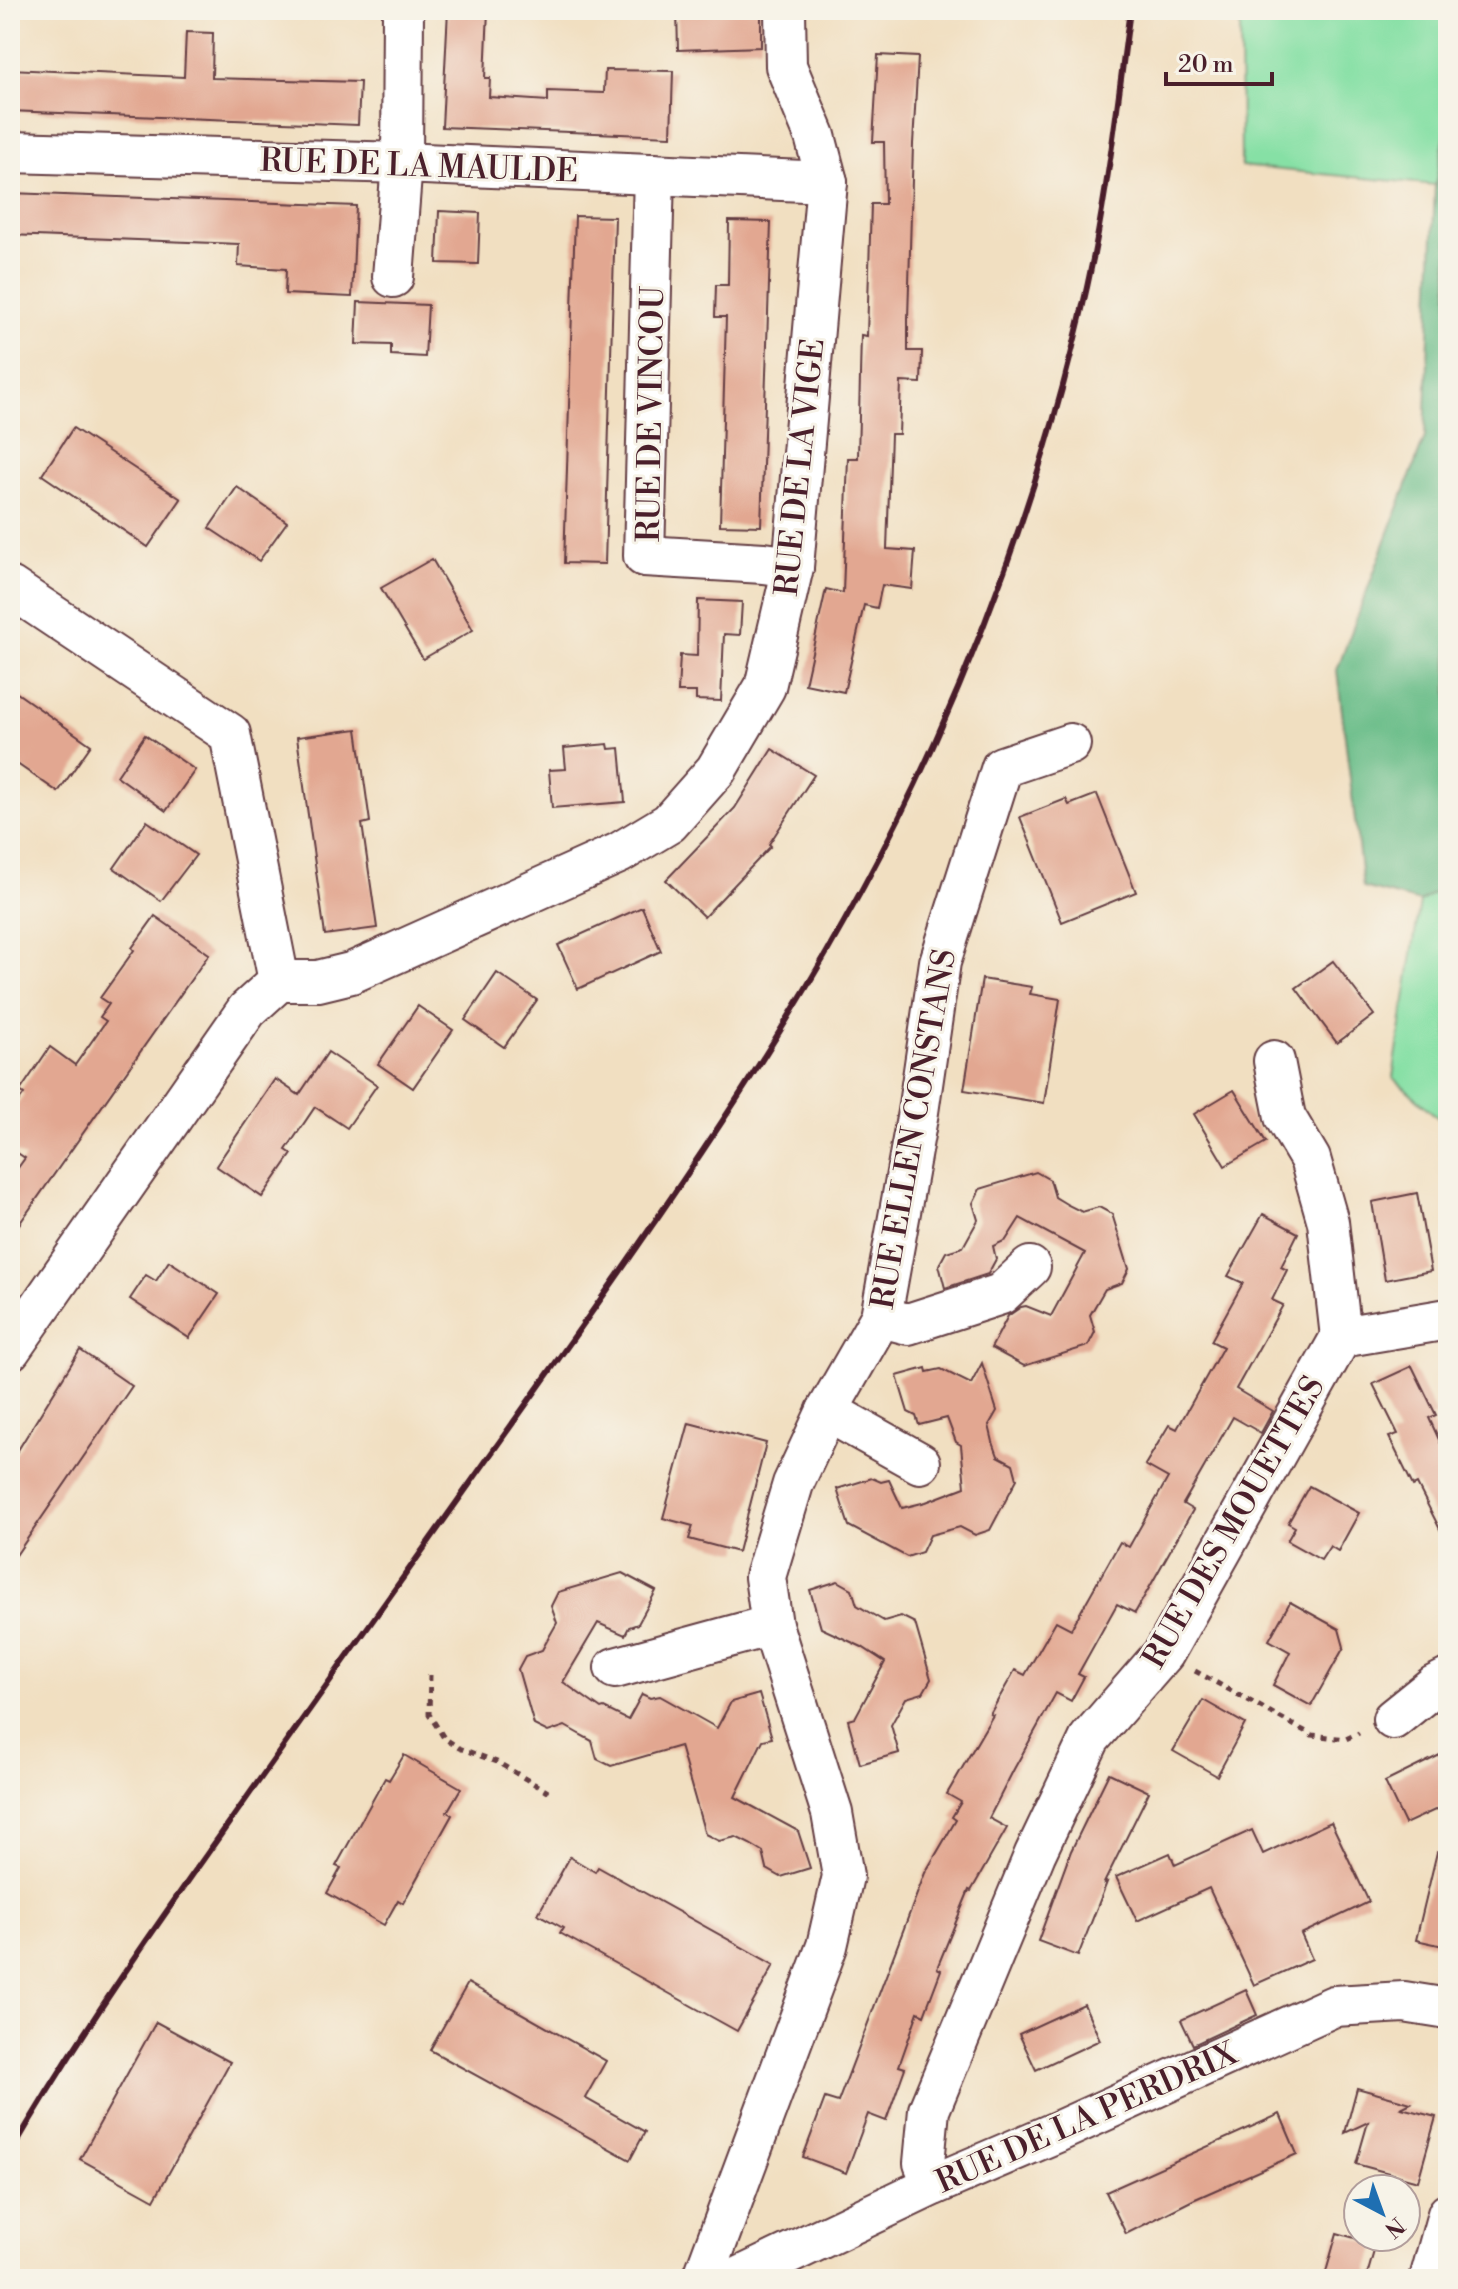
<svg xmlns="http://www.w3.org/2000/svg" width="1458" height="2289" font-family="'Libre Bodoni',serif">
<rect width="100%" height="100%" fill="#f7f3e8"/>
<filter id="ink" filterUnits="userSpaceOnUse"><feTurbulence type="fractalNoise" baseFrequency=".0125" numOctaves="2"/><feDisplacementMap in="SourceGraphic" scale="16" xChannelSelector="R" yChannelSelector="G"/><feConvolveMatrix kernelMatrix="1 2 1 2 8 2 1 2 1" color-interpolation-filters="sRGB"/></filter>
<filter id="wash" filterUnits="userSpaceOnUse"><feTurbulence type="fractalNoise" baseFrequency=".006" numOctaves="4" result="noise"/><feDisplacementMap in="SourceGraphic" scale="32" xChannelSelector="R" yChannelSelector="G"/><feGaussianBlur stdDeviation="1.8" result="paint"/><feColorMatrix in="noise" values="0 0 0 0 0 0 0 0 0 0 0 0 0 0 0 0 0 1.4 0 .05"/><feComposite in="paint" operator="in"/></filter>
<g filter="url(#wash)">
<rect width="100%" height="100%" fill="#f1dfc1"/>
<g fill="#86e0a5" stroke="#688068" stroke-width="2">
<path d="M1240 10H1448V121L1435 185 1241 166Z"/>
<path d="M1448 883V1127L1393 1077 1420 902Z"/>
</g>
<path fill="#6cbe8a" stroke="#5b6e5a" stroke-width="2" d="M1448 121V883L1420 902 1363 887 1337 670 1425 437 1435 185Z"/>
<g id="blocks">
<g fill="#e2a791">
<path d="M448 10H488L485 78H490L489 97 548 101V91L604 93 605 70 673 71 671 136 442 127Z"/>
<path d="M677 10H761V47L678 50Z"/>
<path d="M186 32 213 33 212 78 360 82 358 125 10 111V69L184 77Z"/>
<path d="M878 55 918 57 913 144 908 319V351H922L921 383 901 382 899 434H891L887 549 915 551 912 589 882 585 877 608 864 605 844 692 805 684 826 589 843 593 848 458H858L861 335 867 336 871 204H885L884 142H873Z"/>
<path d="M10 193 356 206 352 297 285 294 286 269 238 266 239 244 10 235Z"/>
<path d="M439 211 480 213 478 264 437 263Z"/>
<path d="M575 216 615 217 605 564 564 563Z"/>
<path d="M729 221 771 222 761 526 720 525 726 317H715L716 285H728Z"/>
<path d="M358 302 428 305 425 357 391 355V345L356 344Z"/>
<path d="M73 428 181 499 148 547 42 475Z"/>
<path d="M237 487 287 522 259 561 209 528Z"/>
<path d="M432 559 473 630 423 659 381 588Z"/>
<path d="M698 600 742 602 740 635 724 634 721 701 696 700V692H678L680 655 697 656Z"/>
<path d="M10 688 91 745 58 792 10 759Z"/>
<path d="M357 729 370 822 362 824 377 928 325 935 297 737Z"/>
<path d="M145 735 195 770 166 811 117 776Z"/>
<path d="M608 744 609 749 620 748 625 802 552 808 549 770 566 769 564 748Z"/>
<path d="M772 749 814 775 769 844 771 846 704 917 666 880 735 808Z"/>
<path d="M1097 794 1136 892 1062 922 1020 817 1066 799 1069 805Z"/>
<path d="M147 821 196 855 161 901 114 868Z"/>
<path d="M642 907 661 951 578 989 558 945Z"/>
<path d="M155 916 209 954 10 1237V1179L25 1158 10 1148V1114L24 1094 20 1091 50 1047 75 1065 106 1021 100 1017 109 1004 100 998 134 950 132 948Z"/>
<path d="M1333 961 1374 1015 1337 1043 1296 988Z"/>
<path d="M497 973 537 1000 504 1047 465 1020Z"/>
<path d="M982 979 1032 987 1030 994 1060 999 1044 1103 964 1090Z"/>
<path d="M418 1006 453 1030 413 1088 378 1064Z"/>
<path d="M328 1052 377 1085 347 1128 315 1107 286 1150 292 1154 262 1197 216 1166 275 1079 299 1095Z"/>
<path d="M1234 1090 1266 1142 1225 1166 1194 1114Z"/>
<path d="M1036 1172 1050 1180 1055 1197 1068 1205 1082 1212 1099 1207 1112 1214 1129 1269 1122 1283 1105 1289 1090 1315 1095 1332 1088 1346 1024 1366 991 1348 1008 1316 1021 1307 1026 1306 1051 1316 1085 1253 1020 1218 1006 1240 993 1246 996 1259 988 1274 945 1288 939 1265 946 1252 963 1247 978 1220 973 1203 980 1189Z"/>
<path d="M1417 1193 1431 1271 1385 1280 1372 1202Z"/>
<path d="M1263 1214 1298 1233 1281 1267 1287 1270 1272 1300 1283 1305 1236 1389 1273 1411 1261 1433 1233 1417 1183 1504 1193 1510 1135 1613 1117 1604 1078 1674 1084 1677 1071 1701 1056 1693 1014 1769 989 1818 1007 1828 971 1891 969 1890 937 1968 941 1970 924 2015 918 2012 899 2066 905 2068 886 2121 868 2114 846 2173 803 2157 825 2098 838 2102 925 1873 956 1820 952 1817 961 1802 947 1794 993 1715 990 1714 1015 1670 1025 1675 1056 1621 1071 1629 1120 1542 1129 1547 1168 1478 1145 1465 1169 1425 1177 1429 1223 1347 1211 1341 1243 1283 1228 1276Z"/>
<path d="M169 1261 219 1294 189 1338 130 1299 146 1275 156 1281Z"/>
<path d="M80 1350 132 1386 10 1564V1463Z"/>
<path d="M982 1363 997 1411 989 1425 993 1442 998 1456 1013 1464 1017 1479 990 1530 975 1535 960 1527 930 1535 922 1552 907 1557 849 1526 837 1489 872 1478 881 1482 889 1480 902 1508 926 1502 965 1487 961 1445 956 1442 947 1418 919 1425 916 1416 908 1412 897 1376 926 1368 927 1372 941 1369 971 1384Z"/>
<path d="M1412 1366 1436 1415 1429 1418 1448 1459V1545L1417 1484 1413 1486 1389 1437 1398 1434 1373 1384Z"/>
<path d="M689 1423 766 1443 738 1552 689 1539 693 1526 663 1518Z"/>
<path d="M1309 1486 1359 1513 1338 1551 1330 1546 1321 1560 1287 1541 1295 1527 1288 1523Z"/>
<path d="M622 1573 656 1591 638 1624 629 1627 625 1635 598 1623 563 1682 601 1709 604 1708 628 1720 642 1694 650 1698 660 1696 717 1728 731 1702 759 1694 772 1738 763 1740 735 1797 798 1831 810 1868 781 1877 767 1869 763 1852 750 1844 736 1837 719 1841 705 1834 680 1746 611 1766 597 1759 592 1741 579 1734 565 1726 548 1732 534 1725 518 1669 525 1656 542 1650 549 1637 557 1623 551 1606 558 1592Z"/>
<path d="M838 1581 852 1589 857 1605 870 1613 884 1621 901 1616 915 1623 931 1679 923 1693 906 1698 891 1725 899 1753 860 1764 848 1720 855 1718 885 1662 862 1647 821 1628 810 1590Z"/>
<path d="M1290 1602 1339 1629 1344 1647 1311 1706 1273 1685 1290 1652 1269 1640Z"/>
<path d="M1203 1700 1245 1724 1217 1776 1173 1751Z"/>
<path d="M1442 1754 1448 1770V1804L1405 1824 1385 1782Z"/>
<path d="M404 1755 461 1788 447 1812 452 1815 403 1903 398 1900 384 1925 327 1893 341 1868 336 1866 385 1778 389 1780Z"/>
<path d="M1109 1773 1149 1792 1104 1883 1107 1882 1078 1956 1038 1941 1071 1851Z"/>
<path d="M1331 1822 1369 1902 1301 1934 1312 1959 1254 1985 1209 1888 1137 1921 1116 1877 1170 1853 1175 1865 1252 1830 1263 1854Z"/>
<path d="M1437 1852 1448 1853V1947L1416 1940Z"/>
<path d="M570 1857 595 1872 598 1867 774 1965 737 2031 560 1933 563 1928 538 1914Z"/>
<path d="M468 1983 606 2061 585 2098 645 2132 630 2160 430 2050Z"/>
<path d="M1246 1990 1257 2015 1193 2045 1181 2020Z"/>
<path d="M1084 2004 1100 2040 1036 2070 1019 2034Z"/>
<path d="M156 2022 230 2062 154 2200 80 2159Z"/>
<path d="M1357 2088 1411 2103 1401 2108 1436 2117 1418 2181 1356 2164 1368 2122 1345 2133Z"/>
<path d="M1280 2114 1297 2154 1193 2200 1126 2234 1106 2192Z"/>
<path d="M1337 2233 1376 2244 1366 2279H1324Z"/>
</g>
</g>
</g>
<g filter="url(#ink)">
<use href="#blocks" fill-opacity="0" stroke="#633c42" stroke-width="2"/>
<g fill="none" stroke-linecap="round" stroke-linejoin="round">
<g stroke="#633c42" stroke-width="44">
<g id="minor">
<path d="M10 152 402 163 827 182"/>
<path d="M654 174 644 556 764 563 793 567"/>
<path d="M393 277 402 163 403 10"/>
<path d="M10 587 230 734 279 981"/>
<path d="M279 981H318L351 973 619 853 669 823 716 770 765 687 793 567 827 182 815 136 786 66 785 10"/>
<path d="M881 1317 908 1324 1001 1294 1030 1267"/>
<path d="M1341 1337 1448 1319"/>
<path d="M10 1350 247 1010 279 981"/>
<path d="M827 1411 920 1463"/>
<path d="M615 1668 772 1625"/>
<path d="M1393 1719 1434 1686 1448 1679"/>
<path d="M933 2185 924 2163 929 2110 1035 1854 1090 1738 1164 1653 1341 1337 1328 1222 1310 1159 1285 1117 1274 1061"/>
<path d="M703 2279 827 1946 843 1876 832 1813 772 1625 765 1577 793 1484 827 1411 881 1317 918 1112 940 962 1002 767 1070 744"/>
<path d="M736 2279 933 2185 1057 2132 1334 2006 1404 2002 1448 2009"/>
<path d="M1430 2279 1448 2214"/>
</g>
</g>
<g stroke="#633c42" stroke-width="5" stroke-dasharray="6 6" stroke-linecap="butt">
<path d="M1195 1671 1312 1735 1346 1739 1359 1733"/>
<path d="M430 1675 429 1714 444 1738 459 1748 497 1762 548 1792"/>
</g>
<use href="#minor" stroke="#fff" stroke-width="40"/>
<path stroke="#4a1f2b" stroke-width="6" d="M10 2154C88 2019 180 1892 270 1765 377 1614 484 1464 591 1313 719 1132 843 947 934 744 1004 588 1060 422 1094 254 1110 173 1119 91 1130 10"/>
</g>
</g>
<g text-anchor="middle" stroke-width="6" stroke-linejoin="round" paint-order="stroke">
<g font-size="32" fill="#4a1f2b" stroke="#f7f3e8">
<text transform="translate(419 165) rotate(2)" y="11">RUE DE LA MAULDE</text>
<text transform="translate(650 414) rotate(-89)" y="11">RUE DE VINCOU</text>
<text transform="translate(799 467) rotate(-84)" y="11">RUE DE LA VIGE</text>
<text transform="translate(913 1129) rotate(-80)" y="11">RUE ELLEN CONSTANS</text>
<text transform="translate(1233 1522) rotate(-60)" y="11">RUE DES MOUETTES</text>
<text transform="translate(1086 2117) rotate(-24)" y="11">RUE DE LA PERDRIX</text>
</g>
</g>
<rect width="1458" height="2289" fill="none" stroke="#f7f3e8" stroke-width="40"/>
<g transform="translate(1382 2213) rotate(139)"><circle r="38" fill="#f7f3e8" stroke="#b29e9c" stroke-width="2"/>
<path d="M0-6L14 30L0 20L-14 30Z" fill="#1f6fb2"/>
<text y="-12" font-size="22" font-weight="bold" text-anchor="middle" fill="#4a1f2b">N</text>
</g>
<path d="M1166 72v12h106v-12" fill="none" stroke="#4a1f2b" stroke-width="4"/>
<text x="1178" y="72" font-size="24" fill="#4a1f2b" stroke="#f7f3e8" stroke-width="6" paint-order="stroke">20 m</text>
</svg>
